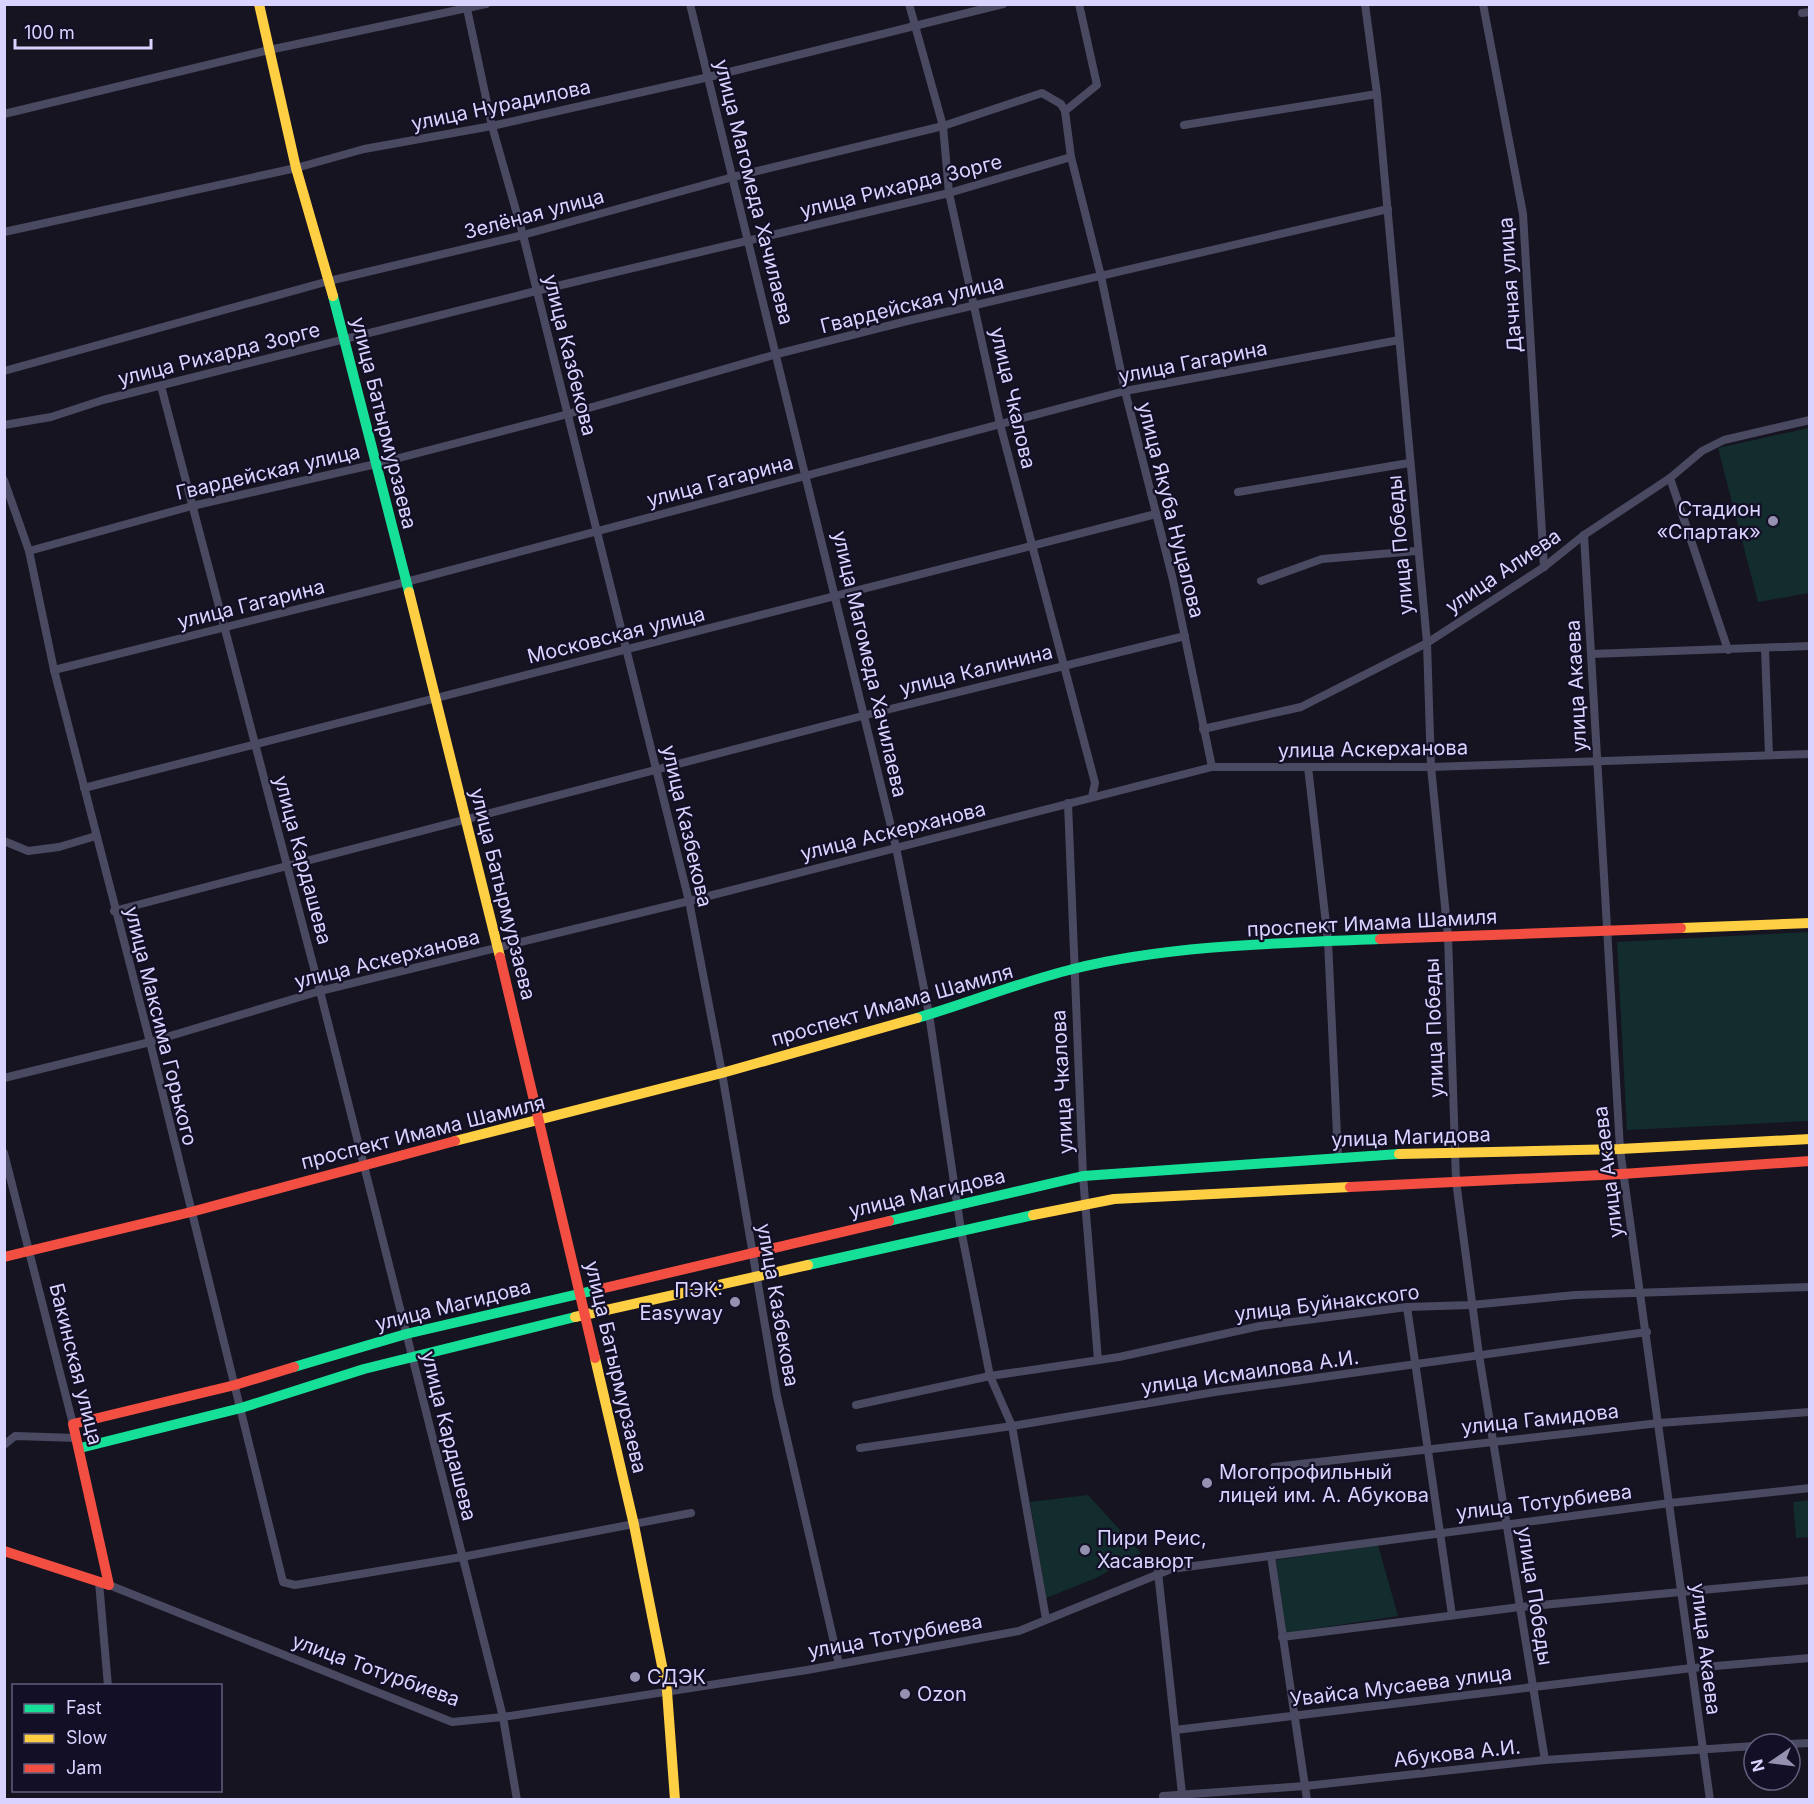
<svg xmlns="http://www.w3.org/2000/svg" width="1814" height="1804" font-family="Inter,sans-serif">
<rect width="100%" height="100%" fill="#161421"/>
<g fill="#132c2d">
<path d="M1809 428V593L1758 602 1718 448Z"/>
<path d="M1809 932V1121L1627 1130 1617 942Z"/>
<path d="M1088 1495 1141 1553 1096 1578 1046 1598 1030 1502Z"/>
<path d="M1809 1500V1537L1796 1538 1793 1502Z"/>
<path d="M1378 1545 1398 1616 1285 1633 1276 1560Z"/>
</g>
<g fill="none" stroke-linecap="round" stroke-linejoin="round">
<g stroke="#4a4962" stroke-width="8">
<path d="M466 4 492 126 523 235 689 901 722 1073 777 1396 839 1664"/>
<path d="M690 4 896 847 929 1014 961 1230 990 1376 1012 1426 1046 1619"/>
<path d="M909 4 943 126 949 193 1000 424 1095 783 1092 797"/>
<path d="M1365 4 1377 94 1427 643 1431 767 1448 936 1456 1181 1479 1355 1545 1760"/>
<path d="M1483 4 1523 214 1544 567"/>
<path d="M1802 13 1810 12"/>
<path d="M1065 111 1097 85 1079 4"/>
<path d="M4 114 269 50 486 4"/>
<path d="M1184 125 1377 94"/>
<path d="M4 232 296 168 364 149 492 126 709 77 1003 4"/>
<path d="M4 371 329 281 523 235 733 177 943 126 1042 93 1061 104 1065 111 1071 157 1101 276 1125 391 1173 580 1212 767"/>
<path d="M161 386 320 991 503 1717 517 1800"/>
<path d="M4 425 51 417 103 400 536 291 949 193 1071 157"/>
<path d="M1670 478 1728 650"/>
<path d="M4 480 29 551 54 670 150 1042 283 1582 295 1585 462 1557 691 1513"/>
<path d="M1238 492 1409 463"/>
<path d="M1584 535 1620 1149 1710 1800"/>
<path d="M29 551 192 506 376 464 568 414 777 354 907 321 1388 209"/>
<path d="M1261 581 1322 559 1416 551"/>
<path d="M1765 649 1769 755"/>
<path d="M1591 654 1810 646"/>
<path d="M54 670 406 582 1125 391 1399 340"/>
<path d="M1203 729 1301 707 1427 643 1544 567 1584 535 1670 478 1702 451 1724 440 1810 420"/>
<path d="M1308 767 1328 941 1338 1157"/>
<path d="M84 788 1156 514"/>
<path d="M1068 803 1083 1176 1098 1360"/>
<path d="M4 841 28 851 59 847 96 836"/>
<path d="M114 911 866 715 1185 636"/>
<path d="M4 1078 150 1042 320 991 689 901 1212 767H1431L1810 754"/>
<path d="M4 1153 73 1424"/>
<path d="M1407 1307 1452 1615"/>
<path d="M856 1405 990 1376 1119 1357 1260 1326 1407 1307 1471 1305 1575 1295 1810 1287"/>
<path d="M4 1445 15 1436 77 1438"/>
<path d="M860 1448 1012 1426 1215 1392 1647 1332"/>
<path d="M1274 1467 1659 1423 1810 1412"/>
<path d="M1271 1556 1307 1800"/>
<path d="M1158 1572 1182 1794"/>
<path d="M99 1582 108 1686"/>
<path d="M109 1585 452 1722 503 1717 807 1670 1019 1631 1171 1569 1670 1503 1810 1488"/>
<path d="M1282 1637 1520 1607 1810 1580"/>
<path d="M1175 1730 1692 1668 1810 1658"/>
<path d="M1790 1744 1810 1743"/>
<path d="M1163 1800V1796L1305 1786 1545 1760 1754 1746"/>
</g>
<g stroke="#16e098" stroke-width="10">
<path d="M333 296 409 592"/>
<path d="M917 1018C969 1003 1020 982 1073 969 1169 945 1281 943 1380 939"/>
<path d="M889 1221 1083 1176 1399 1154"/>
<path d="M808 1265 1033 1215"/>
<path d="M294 1367 406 1334 596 1290"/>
<path d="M80 1448 241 1408 364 1369 575 1317"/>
</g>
<g stroke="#ffcf43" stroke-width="10">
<path d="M259 4 296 168 333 296"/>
<path d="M409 592 500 957"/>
<path d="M1681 928 1810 923"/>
<path d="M455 1141 722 1073 917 1018"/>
<path d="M1399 1154 1620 1149 1810 1139"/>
<path d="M1033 1215 1114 1199 1350 1187"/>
<path d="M575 1317 808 1265"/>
<path d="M595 1358 634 1525 667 1691 675 1800"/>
</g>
<g stroke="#f24e42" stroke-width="10">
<path d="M1380 939 1681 928"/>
<path d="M500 957 595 1358"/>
<path d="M1350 1187 1622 1174 1810 1161"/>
<path d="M4 1257 191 1212 455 1141"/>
<path d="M596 1290 889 1221"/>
<path d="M4 1551 109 1585 73 1424 235 1385 294 1367"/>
</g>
</g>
<g fill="#9591b1" stroke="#130f26" stroke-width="2">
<circle cx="1773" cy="521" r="6"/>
<circle cx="735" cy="1302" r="6"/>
<circle cx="1207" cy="1483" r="6"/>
<circle cx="1085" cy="1550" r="6"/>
<circle cx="635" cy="1677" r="6"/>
<circle cx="905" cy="1694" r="6"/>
</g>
<g text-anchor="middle" stroke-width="4.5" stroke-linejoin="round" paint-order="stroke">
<g font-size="20" fill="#d9d4ff" stroke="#130f26">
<text transform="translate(501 105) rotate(-12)" y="7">улица Нурадилова</text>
<text transform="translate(901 186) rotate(-14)" y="7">улица Рихарда Зорге</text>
<text transform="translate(754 192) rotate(76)" y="7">улица Магомеда Хачилаева</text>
<text transform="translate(534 214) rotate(-15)" y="7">Зелёная улица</text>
<text transform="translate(1510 285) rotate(-94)" y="7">Дачная улица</text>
<text transform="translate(912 304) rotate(-14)" y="7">Гвардейская улица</text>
<text transform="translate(219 354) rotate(-14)" y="7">улица Рихарда Зорге</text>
<text transform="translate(570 355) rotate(76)" y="7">улица Казбекова</text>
<text transform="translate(1193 362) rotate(-11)" y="7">улица Гагарина</text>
<text transform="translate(1013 398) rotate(77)" y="7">улица Чкалова</text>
<text transform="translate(384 423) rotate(76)" y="7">улица Батырмурзаева</text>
<text transform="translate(268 472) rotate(-13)" y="7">Гвардейская улица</text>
<text transform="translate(720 481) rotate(-15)" y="7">улица Гагарина</text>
<text transform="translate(1171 510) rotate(76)" y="7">улица Якуба Нуцалова</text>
<text transform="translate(1400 545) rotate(-95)" y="7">улица Победы</text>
<text transform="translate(1503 571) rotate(-34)" y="7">улица Алиева</text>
<text transform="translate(251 604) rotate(-14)" y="7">улица Гагарина</text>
<text transform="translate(616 635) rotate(-14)" y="7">Московская улица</text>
<text transform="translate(870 664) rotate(77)" y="7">улица Магомеда Хачилаева</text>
<text transform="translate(976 670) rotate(-14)" y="7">улица Калинина</text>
<text transform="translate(1576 686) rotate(-93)" y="7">улица Акаева</text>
<text transform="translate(1373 749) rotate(-1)" y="7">улица Аскерханова</text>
<text transform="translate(687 826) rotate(77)" y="7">улица Казбекова</text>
<text transform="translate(893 831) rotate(-14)" y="7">улица Аскерханова</text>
<text transform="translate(303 860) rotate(75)" y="7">улица Кардашева</text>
<text transform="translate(503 894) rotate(76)" y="7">улица Батырмурзаева</text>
<text transform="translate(1372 923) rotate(-3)" y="7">проспект Имама Шамиля</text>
<text transform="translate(387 959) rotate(-14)" y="7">улица Аскерханова</text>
<text transform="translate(892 1005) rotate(-16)" y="7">проспект Имама Шамиля</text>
<text transform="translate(161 1026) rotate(76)" y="7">улица Максима Горького</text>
<text transform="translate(1434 1028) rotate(-92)" y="7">улица Победы</text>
<text transform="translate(1062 1082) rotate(-93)" y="7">улица Чкалова</text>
<text transform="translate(423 1132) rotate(-14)" y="7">проспект Имама Шамиля</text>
<text transform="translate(1411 1137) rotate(-2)" y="7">улица Магидова</text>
<text transform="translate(1608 1172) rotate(-97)" y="7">улица Акаева</text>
<text transform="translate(927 1193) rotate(-13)" y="7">улица Магидова</text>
<text transform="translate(1327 1303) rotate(-7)" y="7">улица Буйнакского</text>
<text transform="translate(453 1305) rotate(-14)" y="7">улица Магидова</text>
<text transform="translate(778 1305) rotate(80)" y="7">улица Казбекова</text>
<text transform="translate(76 1364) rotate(76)" y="7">Бакинская улица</text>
<text transform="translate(616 1367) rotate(77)" y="7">улица Батырмурзаева</text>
<text transform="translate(1250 1372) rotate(-8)" y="7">улица Исмаилова А.И.</text>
<text transform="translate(1540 1419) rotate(-6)" y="7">улица Гамидова</text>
<text transform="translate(449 1436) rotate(76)" y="7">улица Кардашева</text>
<text transform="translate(1544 1502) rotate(-7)" y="7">улица Тотурбиева</text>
<text transform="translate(1535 1596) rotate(81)" y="7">улица Победы</text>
<text transform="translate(895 1636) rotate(-10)" y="7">улица Тотурбиева</text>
<text transform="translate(1706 1649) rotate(83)" y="7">улица Акаева</text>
<text transform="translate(376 1670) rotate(20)" y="7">улица Тотурбиева</text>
<text transform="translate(1401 1686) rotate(-7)" y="7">Увайса Мусаева улица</text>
<text transform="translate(1457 1753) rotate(-6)" y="7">Абукова А.И.</text>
</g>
<g font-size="20" fill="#d9d4ff" stroke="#130f26" text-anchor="start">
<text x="1761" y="516" text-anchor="end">Стадион<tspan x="1761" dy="23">«Спартак»</tspan></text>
<text x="723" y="1297" text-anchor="end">ПЭК:<tspan x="723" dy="23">Easyway</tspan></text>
<text x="1219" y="1479">Могопрофильный<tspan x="1219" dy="23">лицей им. А. Абукова</tspan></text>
<text x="1097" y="1545">Пири Реис,<tspan x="1097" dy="23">Хасавюрт</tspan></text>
<text x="647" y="1684">СДЭК</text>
<text x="917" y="1701">Ozon</text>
</g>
</g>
<rect width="1814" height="1804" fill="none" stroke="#d9d4ff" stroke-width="12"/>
<rect x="12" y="1684" width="210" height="108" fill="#130f26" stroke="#625e7d" stroke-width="1.5"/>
<rect x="24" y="1704" width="30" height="9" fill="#16e098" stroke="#625e7d" stroke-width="1.5"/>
<text x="66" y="1714" font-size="18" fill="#d9d4ff">Fast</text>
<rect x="24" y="1734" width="30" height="9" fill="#ffcf43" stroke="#625e7d" stroke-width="1.5"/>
<text x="66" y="1744" font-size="18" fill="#d9d4ff">Slow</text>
<rect x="24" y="1764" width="30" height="9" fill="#f24e42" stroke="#625e7d" stroke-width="1.5"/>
<text x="66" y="1774" font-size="18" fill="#d9d4ff">Jam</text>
<g transform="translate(1772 1762) rotate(256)"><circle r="28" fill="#130f26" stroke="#625e7d" stroke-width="1.5"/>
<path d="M0-4.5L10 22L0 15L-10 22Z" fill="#9591b1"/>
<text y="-9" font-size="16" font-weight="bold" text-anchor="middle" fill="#d9d4ff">N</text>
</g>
<path d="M15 39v9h136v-9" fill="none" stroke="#d9d4ff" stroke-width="3"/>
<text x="24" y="39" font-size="18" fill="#d9d4ff" stroke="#130f26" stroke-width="4.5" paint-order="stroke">100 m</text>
</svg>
